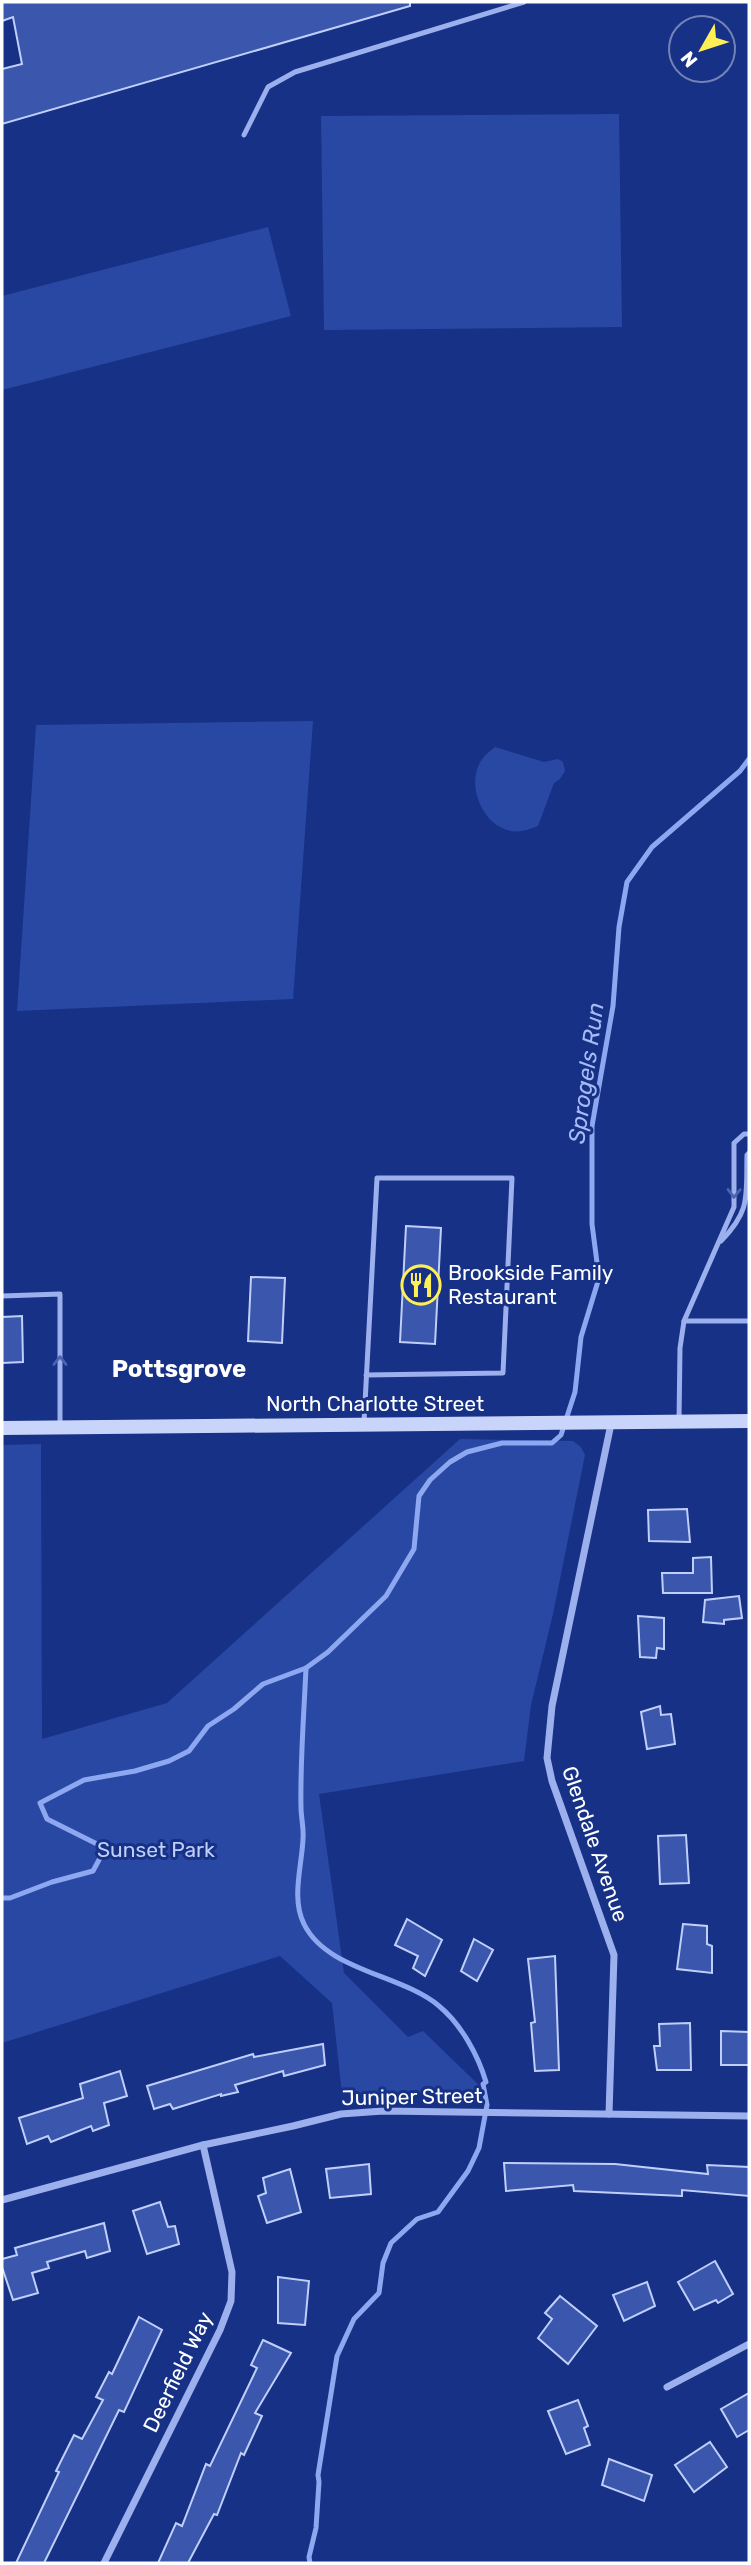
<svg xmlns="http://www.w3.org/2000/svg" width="751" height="2565" font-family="Rubik,sans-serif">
<rect width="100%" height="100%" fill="#163185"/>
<g fill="#2948a4">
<path d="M619 114 622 327 324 330 321 116Z"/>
<path d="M268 227 291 316 2 390V296Z"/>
<path d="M313 721 293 999 17 1011 36 725Z"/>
<path d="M495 747 544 762 558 759 563 762 565 771 560 779 554 783 538 826C530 829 520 833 511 831 482 826 464 782 483 758 486 754 491 750 495 747Z"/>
<path d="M460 1439 573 1441 581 1447 585 1455 553 1614 531 1705 524 1761 319 1794 344 1973 408 2037 423 2031 487 2093 342 2094 332 2003 280 1956 2 2043V1445L41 1444 42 1739 167 1703Z"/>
</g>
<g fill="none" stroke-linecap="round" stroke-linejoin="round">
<g stroke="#8da8f0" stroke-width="5">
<path d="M306 1668C304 1714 300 1761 301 1807 301 1818 304 1828 303 1839 302 1865 291 1899 304 1924 327 1971 401 1974 439 2006 461 2024 478 2055 486 2082L483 2084 487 2105 479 2148 468 2171 438 2212 417 2219 391 2243 383 2263 379 2293 354 2319 337 2356 318 2475 319 2482 316 2528 309 2557 310 2563"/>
<path d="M2 1898H10L52 1882 93 1871 100 1858 101 1846 47 1819 40 1803 84 1780 135 1771 169 1761 189 1751 208 1726 234 1709 263 1684 306 1668 328 1652 386 1596 414 1549 419 1496 430 1480 450 1462 467 1452 502 1443H552L561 1435 575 1392 581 1337 599 1278 592 1224V1126L613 1006 619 927 627 882 652 847 740 771 749 759"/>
</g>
</g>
<g fill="#3a57ad" stroke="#c0cffa" stroke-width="2">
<path d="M2 2H410V6L2 124V69L22 64 13 17 2 21Z"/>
<path d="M406 1226 441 1228 435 1344 400 1342Z"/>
<path d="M251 1277 285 1278 282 1343 248 1341Z"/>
<path d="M22 1316 23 1362 2 1363V1317Z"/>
<path d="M687 1509 690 1542 649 1541 648 1510Z"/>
<path d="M711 1557 712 1593H663L662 1573H693V1558Z"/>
<path d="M739 1596 742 1618 724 1620V1624L703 1622 705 1600Z"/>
<path d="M638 1616 664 1618V1649L657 1648 656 1658 640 1657Z"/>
<path d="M660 1706 661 1715 671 1714 675 1744 647 1749 641 1712Z"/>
<path d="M686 1835 689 1883 660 1884 658 1836Z"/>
<path d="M407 1919 442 1940 425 1976 413 1968 418 1956 395 1945Z"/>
<path d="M683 1924 707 1926V1944L712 1946V1973L677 1969Z"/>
<path d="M474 1939 493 1950 477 1981 461 1971Z"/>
<path d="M555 1956 559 2070 535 2071 531 2023 535 2022 528 1959Z"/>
<path d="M690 2023 691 2070H657L654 2046H660L659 2024Z"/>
<path d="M721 2031 749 2032V2065H721Z"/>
<path d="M323 2044 325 2065 284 2076 283 2071 235 2085 238 2092 221 2096V2094L173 2109 170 2104 154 2109 147 2086 253 2054 254 2057Z"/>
<path d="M120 2071 127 2096 104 2103 109 2125 93 2131 91 2126 51 2142 48 2136 27 2144 19 2118 83 2098 80 2084Z"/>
<path d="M504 2163 615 2164 708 2174 707 2165 749 2167V2196L682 2190V2196L574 2191 573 2185 506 2191Z"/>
<path d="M369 2164 371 2194 330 2198 326 2169Z"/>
<path d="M290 2169 301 2212 267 2223 258 2196 266 2193 263 2178Z"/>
<path d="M160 2202 168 2227 175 2226 179 2244 147 2254 133 2211Z"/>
<path d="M104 2223 110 2251 87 2258 85 2251 47 2262 49 2268 32 2273 38 2293 13 2300 2 2267V2259L17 2255 15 2248Z"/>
<path d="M715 2261 733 2294 718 2303 716 2300 694 2310 678 2282Z"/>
<path d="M278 2277 309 2281 305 2325 278 2323Z"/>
<path d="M647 2282 655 2306 624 2321 613 2295Z"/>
<path d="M560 2296 597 2326 568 2364 538 2338 552 2319 545 2313Z"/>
<path d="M139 2317 162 2330 124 2412 119 2410 44 2563H16L59 2472 56 2471 74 2435 82 2439 103 2400 96 2397 109 2372 112 2374Z"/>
<path d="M263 2340 291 2353 255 2413 262 2416 244 2455 241 2453 217 2515 214 2514 188 2563H158L176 2523 182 2526 206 2464 210 2466 257 2368 251 2365Z"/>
<path d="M749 2393V2430L737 2437 721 2409Z"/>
<path d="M578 2400 588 2426 584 2428 590 2445 566 2454 548 2411Z"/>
<path d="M710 2442 727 2467 694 2492 675 2465Z"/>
<path d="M609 2459 652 2475 644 2501 602 2485Z"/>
</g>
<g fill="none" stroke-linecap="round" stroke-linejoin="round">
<g stroke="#9bb0ed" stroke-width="5">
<path d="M244 135 268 87 295 72 524 2"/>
<path d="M721 1241C751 1210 746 1197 747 1155L749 1153"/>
<path d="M2 1296 60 1294V1425"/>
<path d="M684 1321 734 1207V1143L744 1134H749"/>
<path d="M679 1421 680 1348 684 1321H749"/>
<path d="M364 1422 377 1178H512L503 1373 366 1375"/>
</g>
<g stroke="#9bb0ed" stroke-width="7">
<path d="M609 2114 614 1955 552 1781 547 1758 552 1706 611 1424"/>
<path d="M2 2200 203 2145 293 2126 341 2114 383 2111 749 2116"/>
<path d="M667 2387 749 2344"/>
<path d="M104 2563 220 2330 231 2301 232 2272 203 2145"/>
</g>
<path stroke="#c8d4f9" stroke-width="14" d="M2 1428 749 1421"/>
</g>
<defs><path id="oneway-chevron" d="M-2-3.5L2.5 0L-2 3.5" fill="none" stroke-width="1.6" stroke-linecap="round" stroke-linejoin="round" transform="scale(1.75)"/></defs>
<g stroke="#4b64af">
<use href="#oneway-chevron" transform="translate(734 1193) rotate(91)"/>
<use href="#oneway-chevron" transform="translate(60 1361) rotate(-90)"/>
</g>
<defs>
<g id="restaurant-ring" transform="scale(2.0125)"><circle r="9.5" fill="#163185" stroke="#ffef57" stroke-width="1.5"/><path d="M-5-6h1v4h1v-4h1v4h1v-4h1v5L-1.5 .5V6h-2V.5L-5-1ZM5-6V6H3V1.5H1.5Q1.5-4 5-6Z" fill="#ffef57"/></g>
</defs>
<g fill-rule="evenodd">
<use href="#restaurant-ring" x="421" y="1285"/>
</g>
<g text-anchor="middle" stroke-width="6" stroke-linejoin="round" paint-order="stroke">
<g font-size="21" fill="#fff" stroke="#163185" text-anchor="start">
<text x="448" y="1280">Brookside Family<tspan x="448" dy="24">Restaurant</tspan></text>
</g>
<g font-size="21" fill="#fff" stroke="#163185">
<text x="375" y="1411">North Charlotte Street</text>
<text transform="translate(595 1844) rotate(71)" y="7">Glendale Avenue</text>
<text transform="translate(412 2097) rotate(-1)" y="7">Juniper Street</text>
<text transform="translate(178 2372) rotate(-64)" y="7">Deerfield Way</text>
</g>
<g font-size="21" fill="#c0cffa" stroke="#163185">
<text x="156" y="1857">Sunset Park</text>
</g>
<g font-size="23" font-style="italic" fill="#a6bbf5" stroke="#163185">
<text transform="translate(586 1073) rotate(-82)" y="8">Sprogels Run</text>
</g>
<g font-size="24" font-weight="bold" fill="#fff" stroke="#163185">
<text x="179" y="1377">Pottsgrove</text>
</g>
</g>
<rect width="751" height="2565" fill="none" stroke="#ffffff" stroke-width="7"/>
<g transform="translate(702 49) rotate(231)"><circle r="33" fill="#163185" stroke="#7383b6" stroke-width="2"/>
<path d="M0-5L12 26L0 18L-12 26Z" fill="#ffef57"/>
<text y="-10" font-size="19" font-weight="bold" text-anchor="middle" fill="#ffffff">N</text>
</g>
</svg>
